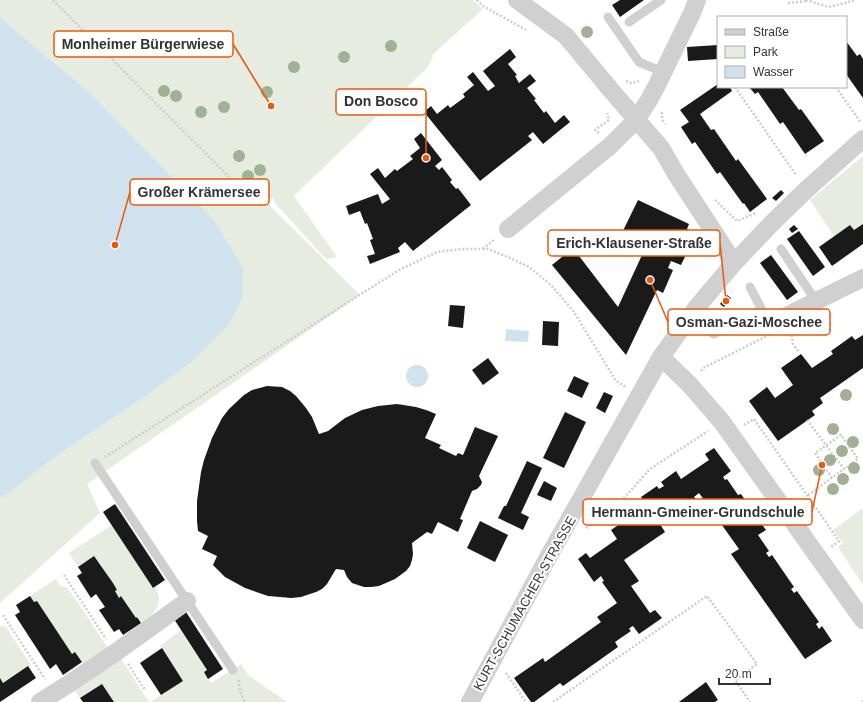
<svg xmlns="http://www.w3.org/2000/svg" width="863" height="702" font-family="Arial,sans-serif">
<rect width="100%" height="100%" fill="#fff"/>
<g fill="#e6ecdf">
<path d="M0 0H473L483 9 432 55 433 56 428 67 294 196 337 257 326 259 274 202V197L267 203 360 295 87 484 100 513 0 603V498L7 494 59 454 137 402 192 362 229 325 242 299 243 269 215 221 90 93 6 23 0 16Z"/>
<path d="M863 156V224L854 230 850 225 834 236 810 200Z"/>
<path d="M863 508V585L838 547 843 543 833 530Z"/>
<path d="M112 525 153 588 155 587C165 604 154 613 142 624L138 617 136 618 122 596 119 598 115 591 117 590 99 562H98L94 556 78 567 69 553Z"/>
<path d="M56 579 60 586 67 587 108 648 84 665 76 652 72 654 37 601 34 602 30 596Z"/>
<path d="M0 626 6 627 31 665 3 683 0 678Z"/>
<path d="M181 630 207 670 204 672 211 683 241 664 248 675 287 702H150L183 681 160 646Z"/>
<path d="M121 659 149 702H114L102 684 80 698 75 691Z"/>
</g>
<g fill="#cfe2ee">
<path d="M0 16 6 23 90 93 215 221 243 268 242 299 229 325 192 362 137 402 59 454 7 494 0 498Z"/>
<path d="M506 329 529 331 528 342 505 341Z"/>
<circle cx="417" cy="376" r="11"/>
</g>
<g fill="#1a1a1a">
<path d="M620 0H644L620 17 612 5Z"/>
<path d="M846 41 857 56 860 54 863 59V98L846 74Z"/>
<path d="M718 45V59L688 61 687 47Z"/>
<path d="M510 49 516 57 508 64 517 75 515 76 519 83 530 74 536 81 527 88 536 99 534 100 544 113 546 111 555 123 564 115 570 122 543 144 533 132 528 136 532 140 480 181 424 112 431 106 437 114 448 105 450 108 465 97 463 94 474 85 467 77 473 72 488 91 495 86 483 71Z"/>
<path d="M718 84V87H730L732 91 700 114 711 130 714 129 736 161 738 159 767 199 750 212 744 203 743 204 720 172 717 174 695 142 692 144 681 127 689 122 680 110Z"/>
<path d="M749 87H782L799 110 801 109 824 141 805 154 783 122 780 124 758 92 755 94Z"/>
<path d="M421 133 442 160 435 166 439 170 442 167 452 180 450 182 456 189 458 188 471 205 413 251 405 242 398 248 400 252 370 264 367 256 375 254 370 240 373 239 367 223 365 224 360 211 349 215 346 206 378 194 382 204 390 199 370 174 378 168 385 178 395 169 397 171 413 159 410 156 420 148 414 139Z"/>
<path d="M781 190 784 193 776 201 772 198Z"/>
<path d="M638 200 689 224 687 229 696 234 681 265 671 261 668 268 673 270 663 293 657 290 626 355 552 265 573 248 618 307 642 255 617 243Z"/>
<path d="M863 224V244L832 266 819 247 850 225 854 230Z"/>
<path d="M794 225 798 229 792 233 789 229Z"/>
<path d="M799 231 825 267 813 276 787 239Z"/>
<path d="M771 255 798 292 787 300 760 263Z"/>
<path d="M727 295 731 298 724 307 720 304Z"/>
<path d="M450 305 465 306 463 328 448 326Z"/>
<path d="M543 321 559 322 558 346 542 345Z"/>
<path d="M863 335V368L820 398 823 403 812 411 815 415 778 441 749 401 767 387 775 398 793 385 781 368 801 354 812 368 833 354 831 351 852 336 855 340Z"/>
<path d="M488 358 499 373 483 385 472 370Z"/>
<path d="M574 376 589 383 582 398 567 391Z"/>
<path d="M267 386 282 387 290 391 296 396 306 408 312 417 319 434 328 431 345 418 362 410 378 406 397 404 416 407 426 410 436 414 425 438 441 445 439 448 456 456 458 453 463 455 475 427 498 436 479 476 482 482 481 485 477 489 472 491 460 519 463 520 458 532 438 522 432 534 427 532 412 543 413 554 412 560 410 566 406 571 395 579 379 586 371 587H364L352 583 347 577 344 570 336 569 327 584 322 589 316 592 301 597 291 598 280 597 268 596 245 588 225 577 213 565 217 556 202 549 208 536 198 531 197 521V501L201 472 204 460 212 438 222 418 229 409 244 395 252 390Z"/>
<path d="M604 392 613 396 605 413 596 408Z"/>
<path d="M565 412 586 422 564 468 543 458Z"/>
<path d="M714 448 731 471 723 477 725 480 727 479 738 495 741 494 752 510 749 512 752 517 755 515 766 530 758 535 769 551 766 553 769 557 772 555 794 587 791 589 794 593 797 591 819 622 816 624 819 629 822 626 832 641 805 659 731 554 739 549 699 493 694 497 696 499 660 524 665 532 624 560 639 581 631 586 650 613 655 610 662 618 639 634 633 626 631 627 629 629 631 631 615 642 618 647 563 686 560 683 534 702H531L514 678 543 658 545 662 601 622 597 617 617 603 602 582 604 581 601 576 594 582 578 559 586 553 590 558 617 539 611 530 627 519 629 522 634 519 631 516 647 505 641 497 657 486 659 489 664 486 661 482 676 471 681 479 709 460 705 454Z"/>
<path d="M527 461 542 468 521 513 529 517 523 530 498 518 504 506H506Z"/>
<path d="M544 481 557 488 551 501 537 495Z"/>
<path d="M115 504 165 580 153 588 103 512Z"/>
<path d="M480 521 508 535 495 562 467 548Z"/>
<path d="M94 556 113 583 117 590 115 591 119 598 121 596 136 618 137 617 141 623 123 635 119 629 114 632 99 610 105 607 96 594 91 598 77 576 82 573 78 567Z"/>
<path d="M30 596 34 602 37 601 72 654 75 652 82 662 63 675 56 664 50 669 15 615 20 612 16 605Z"/>
<path d="M186 612 223 669 208 679 204 672 207 670 174 619Z"/>
<path d="M162 648 183 681 161 695 140 663Z"/>
<path d="M28 666 36 678 0 702V678L3 683Z"/>
<path d="M706 682 718 700 715 702H679Z"/>
<path d="M102 684 114 702H83L80 698Z"/>
</g>
<g fill="none" stroke-linecap="round" stroke-linejoin="round">
<g stroke="#cdcdcd" stroke-width="2.5" stroke-dasharray="2 2" stroke-linecap="butt">
<path d="M53 0 253 201"/>
<path d="M477 0 483 6 526 30"/>
<path d="M806 0 829 7 856 0"/>
<path d="M788 3 807 1"/>
<path d="M626 81 631 83 639 81"/>
<path d="M735 87 796 175"/>
<path d="M836 87 861 123"/>
<path d="M662 112V119L665 124"/>
<path d="M599 133 595 130 609 120 607 113"/>
<path d="M715 200 737 221 756 213"/>
<path d="M483 249 495 239"/>
<path d="M791 331 793 344 798 351"/>
<path d="M701 371 703 368 779 330"/>
<path d="M807 420 844 469 807 496"/>
<path d="M744 425 754 419 839 541 831 547"/>
<path d="M105 457 399 270 437 252 462 249H488L508 257 529 267 551 285 574 312 616 381 626 387"/>
<path d="M832 478 815 453 841 435 858 459 844 469"/>
<path d="M586 528 616 507 650 469 708 431"/>
<path d="M64 575 106 639"/>
<path d="M3 615 45 679"/>
<path d="M128 664 145 690"/>
<path d="M506 673 526 702"/>
<path d="M239 680 240 691 245 702"/>
<path d="M553 702 707 596 757 664 735 680 750 702"/>
<path d="M862 702 863 701"/>
</g>
<g stroke="#d0d0d0" stroke-width="9">
<path d="M608 17 639 62 663 72"/>
<path d="M629 22 661 0"/>
<path d="M781 249 816 301"/>
<path d="M688 319 714 334 762 310 750 287"/>
<path d="M95 463 233 670"/>
</g>
<g stroke="#d0d0d0" stroke-width="18">
<path d="M517 0 566 36 610 89 661 148 676 174 734 263"/>
<path d="M508 229 610 146 636 120 649 100 657 85 692 13 697 0"/>
<path d="M788 315 863 278"/>
<path d="M661 357 690 385 722 422 863 620"/>
<path d="M40 702C91 671 139 636 187 601"/>
<path d="M470 702 551 552 661 357 697 307 734 263 771 224 806 190 863 139"/>
</g>
</g>
<g fill="#a2b095">
<circle cx="587" cy="32" r="6"/>
<circle cx="391" cy="46" r="6"/>
<circle cx="344" cy="57" r="6"/>
<circle cx="294" cy="67" r="6"/>
<circle cx="164" cy="91" r="6"/>
<circle cx="267" cy="92" r="6"/>
<circle cx="176" cy="96" r="6"/>
<circle cx="224" cy="107" r="6"/>
<circle cx="201" cy="112" r="6"/>
<circle cx="239" cy="156" r="6"/>
<circle cx="260" cy="170" r="6"/>
<circle cx="248" cy="176" r="6"/>
<circle cx="846" cy="395" r="6"/>
<circle cx="833" cy="429" r="6"/>
<circle cx="853" cy="442" r="6"/>
<circle cx="842" cy="451" r="6"/>
<circle cx="830" cy="460" r="6"/>
<circle cx="854" cy="468" r="6"/>
<circle cx="819" cy="470" r="6"/>
<circle cx="843" cy="479" r="6"/>
<circle cx="833" cy="489" r="6"/>
</g>
<g text-anchor="middle" stroke-width="4" stroke-linejoin="round" paint-order="stroke">
<g font-size="13" fill="#333" stroke="#fff">
<text transform="translate(524 603) rotate(-61)" y="5">KURT-SCHUMACHER-STRASSE</text>
</g>
</g>
<path fill="none" stroke="#e8590c" stroke-width="1.5" d="M271 106L233 44M426 158L426 102M115 245L130 192M726 301L720 243M650 280L668 322M822 465L812 512"/>
<g fill="#e8590c" stroke="#fff" stroke-width="1.5">
<circle cx="271" cy="106" r="4"/>
<circle cx="426" cy="158" r="4"/>
<circle cx="115" cy="245" r="4"/>
<circle cx="726" cy="301" r="4"/>
<circle cx="650" cy="280" r="4"/>
<circle cx="822" cy="465" r="4"/>
</g>
<g fill="#fff" stroke="#e8590c" stroke-width="1.5">
<rect x="54" y="31" width="179" height="26" rx="4"/>
<rect x="336" y="89" width="90" height="26" rx="4"/>
<rect x="130" y="179" width="139" height="26" rx="4"/>
<rect x="548" y="230" width="172" height="26" rx="4"/>
<rect x="668" y="309" width="162" height="26" rx="4"/>
<rect x="583" y="499" width="229" height="26" rx="4"/>
</g>
<g font-size="14" text-anchor="middle" font-weight="bold" fill="#333">
<text x="143" y="49">Monheimer Bürgerwiese</text>
<text x="381" y="106">Don Bosco</text>
<text x="199" y="197">Großer Krämersee</text>
<text x="634" y="248">Erich-Klausener-Straße</text>
<text x="749" y="327">Osman-Gazi-Moschee</text>
<text x="698" y="517">Hermann-Gmeiner-Grundschule</text>
</g>
<rect x="717" y="16" width="130" height="72" fill="#ffffff" stroke="#adadad"/>
<rect x="725" y="29" width="20" height="6" fill="#d0d0d0" stroke="#adadad"/>
<text x="753" y="36" font-size="12" fill="#333333">Straße</text>
<rect x="725" y="46" width="20" height="12" fill="#e6ecdf" stroke="#adadad"/>
<text x="753" y="56" font-size="12" fill="#333333">Park</text>
<rect x="725" y="66" width="20" height="12" fill="#cfe2ee" stroke="#adadad"/>
<text x="753" y="76" font-size="12" fill="#333333">Wasser</text>
<path d="M719 678v6h51v-6" fill="none" stroke="#333333" stroke-width="2"/>
<text x="725" y="678" font-size="12" fill="#333333" stroke="#ffffff" stroke-width="3" paint-order="stroke">20 m</text>
</svg>
